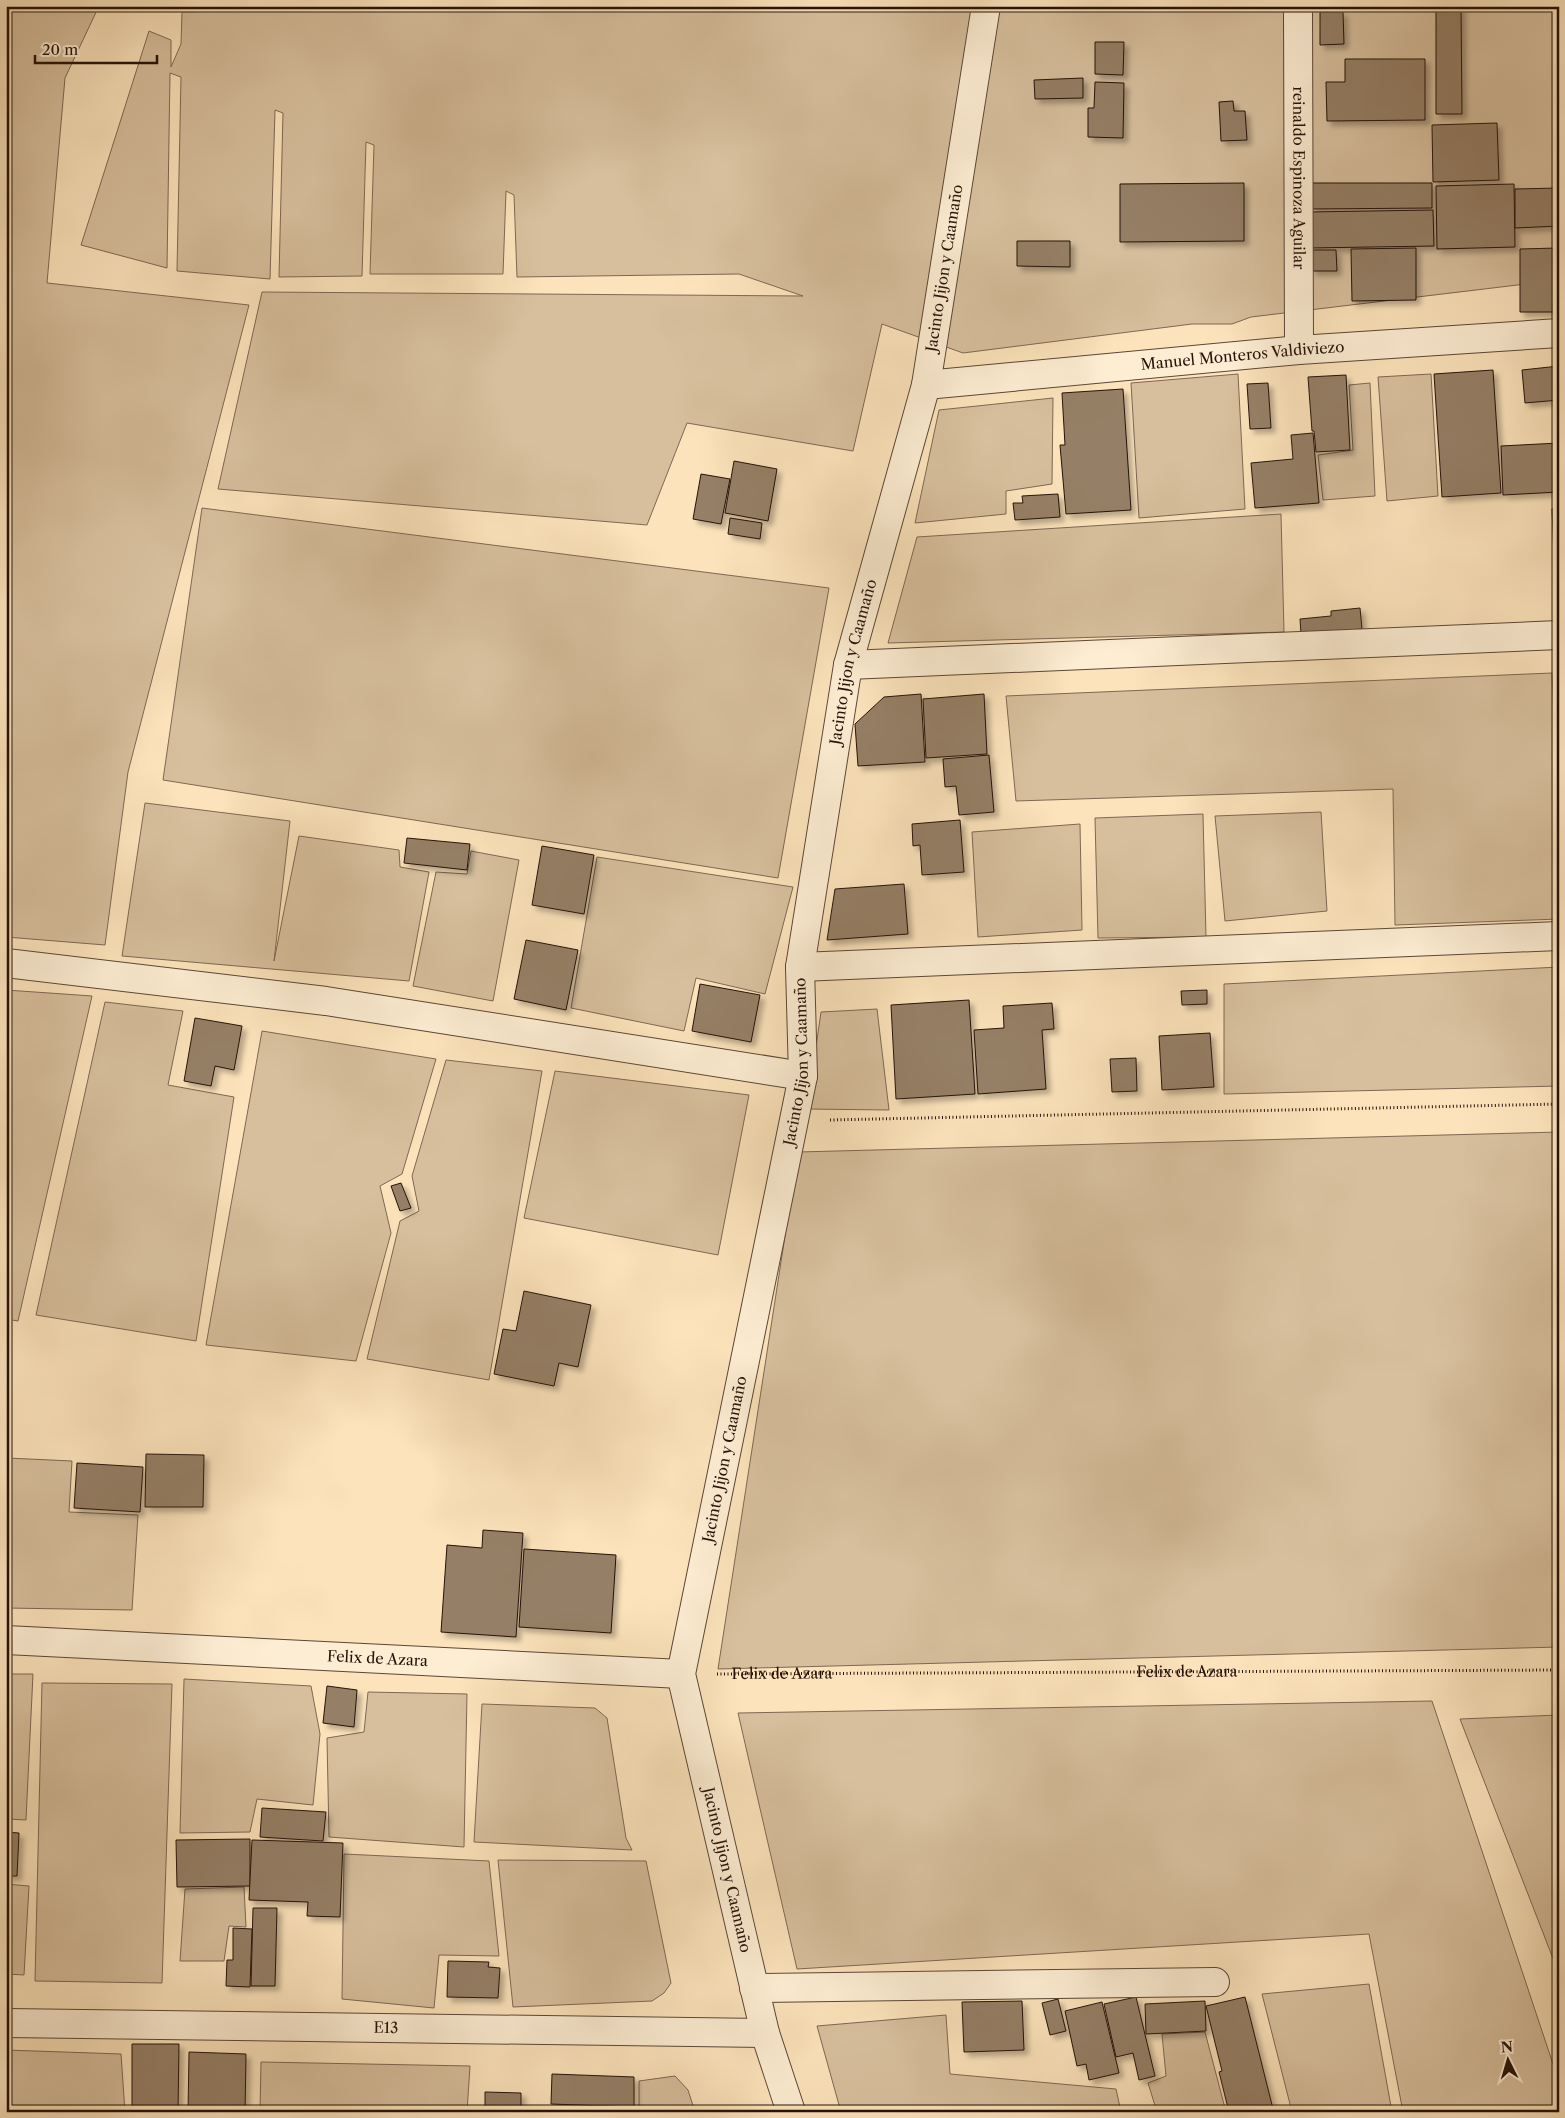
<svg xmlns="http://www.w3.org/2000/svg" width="1565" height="2118" font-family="'Libre Caslon Text',serif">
<defs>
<filter id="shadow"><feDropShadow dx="4.5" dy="4.5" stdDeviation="2.5" flood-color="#0004"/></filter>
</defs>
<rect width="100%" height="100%" fill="#fce3bb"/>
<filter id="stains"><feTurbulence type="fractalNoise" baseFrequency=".004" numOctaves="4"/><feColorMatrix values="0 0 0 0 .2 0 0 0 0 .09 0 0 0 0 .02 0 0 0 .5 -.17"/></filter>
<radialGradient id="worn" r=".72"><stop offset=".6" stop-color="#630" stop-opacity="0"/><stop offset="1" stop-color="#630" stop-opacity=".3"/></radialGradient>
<g fill="#d7bf9d" stroke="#7e6853">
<path d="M6 6H99L65 78 47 283 249 305 128 772 105 945 6 937Z"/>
<path d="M199 6H1559V280L1251 317 1232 324H1192L963 353 882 324 853 451 687 423 647 525 218 489 262 292 803 296 739 274 517 277 514 195 506 191 503 274H370L374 145 366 142 362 276 279 277 283 113 275 110 270 279 177 271 181 77 170 73 167 268 81 245 149 31 171 40V67L181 44 182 12H197Z"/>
<path d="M1238 374 1245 509 1139 518 1131 383Z"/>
<path d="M1431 374 1438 496 1387 501 1378 377Z"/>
<path d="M1370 383 1375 496 1323 500 1318 455 1353 450 1349 385Z"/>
<path d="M1053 398 1052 484 1006 491V514L915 523 939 410Z"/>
<path d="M202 508 829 588 778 878 163 780Z"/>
<path d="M1281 514 1284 632 888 643 917 537Z"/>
<path d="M1552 673 1559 840V919L1395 925 1393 789 1016 801 1006 696Z"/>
<path d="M145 803 290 821 274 961 299 836 399 850 400 867 429 872 409 981 122 956Z"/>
<path d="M1321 812 1327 911 1225 921 1215 816Z"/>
<path d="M1203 814 1206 937 1098 938 1095 818Z"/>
<path d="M1080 824 1082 930 978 937 972 832Z"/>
<path d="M471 851 519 860 493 1001 413 986 436 872 467 874Z"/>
<path d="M597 857 793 887 765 994 696 978 684 1031 571 1008Z"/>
<path d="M1559 967V1086L1224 1094V984Z"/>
<path d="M6 990 92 996 18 1321 6 1319Z"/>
<path d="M105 1002 183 1011 168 1085 234 1097 196 1341 36 1315Z"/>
<path d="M877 1009 889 1110 807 1109 821 1012Z"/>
<path d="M262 1031 436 1059 402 1174 380 1186 391 1233 356 1361 206 1345Z"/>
<path d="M446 1060 542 1071 489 1380 367 1359 400 1221 419 1211 412 1176Z"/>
<path d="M555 1071 749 1095 718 1255 524 1218Z"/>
<path d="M1559 1132V1647L718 1669 798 1152Z"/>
<path d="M7 1458 72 1461 69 1512 138 1515 132 1610 6 1608Z"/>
<path d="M6 1674H33L26 1820 6 1819Z"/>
<path d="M184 1679 311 1686 320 1734 313 1805 257 1799 250 1832 180 1833Z"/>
<path d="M42 1683 172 1684 162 1983 35 1981Z"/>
<path d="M368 1692 467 1694 464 1847 329 1837 327 1738 364 1732Z"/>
<path d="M1432 1701 1559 2082V2112H1403L1369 1934 797 1969 738 1713Z"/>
<path d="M482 1704 595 1708 607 1718 626 1838 632 1850 474 1842Z"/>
<path d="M1559 1715V1974L1460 1719Z"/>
<path d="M344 1854 489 1861 499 1956 439 1955 434 2008 342 1999Z"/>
<path d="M498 1860 646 1861 671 1983 664 1993 652 2001 513 2007Z"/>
<path d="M6 1884 29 1886 24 1975 6 1974Z"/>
<path d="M244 1887 246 1927 229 1926 224 1961H180L185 1889Z"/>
<path d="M1369 1984 1392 2112H1292L1262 1994Z"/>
<path d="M946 2015 950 2074 1116 2089 1121 2112H841L817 2026Z"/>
<path d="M1205 2032 1226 2112H1157L1148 2083 1166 2076 1162 2034Z"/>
<path d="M6 2050 121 2054 125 2112H6Z"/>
<path d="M261 2062 470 2066 467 2112H260Z"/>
<path d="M675 2076 688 2090 695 2112H639V2081Z"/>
</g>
<g fill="#957f66" stroke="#251209" filter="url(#shadow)">
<path d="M1436 6H1461L1462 114H1436Z"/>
<path d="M1320 12H1343L1344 44 1320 45Z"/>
<path d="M1095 42H1124L1123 75 1095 74Z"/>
<path d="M1345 59H1425V120L1327 121 1326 82H1345Z"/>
<path d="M1083 78V98L1035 99 1034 80Z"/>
<path d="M1095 82 1124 83 1123 138 1088 137V108H1094Z"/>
<path d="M1233 101 1234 111H1245L1247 140 1221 141 1219 102Z"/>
<path d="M1497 123 1499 180 1433 182 1432 125Z"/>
<path d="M1244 183V241L1120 242V184Z"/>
<path d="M1311 183H1432V208L1311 209Z"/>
<path d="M1514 184 1515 247 1437 249 1436 186Z"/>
<path d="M1559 188V226L1515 228V189Z"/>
<path d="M1433 210 1434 246 1308 248V212Z"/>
<path d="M1017 241H1070V267L1017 266Z"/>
<path d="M1416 248V300L1352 301 1351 249Z"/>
<path d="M1558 248V312H1520V249Z"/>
<path d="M1311 250H1336L1337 271H1311Z"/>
<path d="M1559 366V400L1525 403 1522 370Z"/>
<path d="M1493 370 1501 493 1442 497 1434 374Z"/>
<path d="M1346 375 1350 450 1316 452 1314 431H1312L1308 377Z"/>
<path d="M1268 383 1271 428 1250 429 1247 384Z"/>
<path d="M1123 389 1131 510 1066 514 1060 445H1065L1062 393Z"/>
<path d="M1313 433 1319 503 1255 508 1251 463 1293 459 1291 435Z"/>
<path d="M1559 443V492L1503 495 1501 446Z"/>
<path d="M734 461 777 469 768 521 725 513Z"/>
<path d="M701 474 730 479 721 524 693 519Z"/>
<path d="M1058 494 1060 517 1015 520 1013 503H1023L1022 496Z"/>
<path d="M1552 509H1559V556H1554Z"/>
<path d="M730 518 762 523 760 539 728 534Z"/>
<path d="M1559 573V606H1555L1554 574Z"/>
<path d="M1360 608 1362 629 1301 634 1300 619 1331 616V611Z"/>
<path d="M921 694 925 762 858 766 855 724 884 697Z"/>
<path d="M984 694 987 754 926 758 923 699Z"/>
<path d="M989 755 994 812 959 815 956 786 945 787 943 759Z"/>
<path d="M960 820 964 872 922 875 920 845 913 846 912 824Z"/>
<path d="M407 838 470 844 467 870 404 863Z"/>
<path d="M542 846 594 855 584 914 532 905Z"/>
<path d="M904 884 908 934 827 940 835 889Z"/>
<path d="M526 940 578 950 566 1010 514 999Z"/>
<path d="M700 984 760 995 751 1042 692 1031Z"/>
<path d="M1207 990V1004L1182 1005 1181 991Z"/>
<path d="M969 1000 975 1094 896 1099 891 1005Z"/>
<path d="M1052 1003 1054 1029 1042 1030 1046 1089 978 1094 974 1030 1004 1028 1003 1006Z"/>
<path d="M195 1018 242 1026 234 1070 215 1066 211 1086 184 1081Z"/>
<path d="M1210 1033 1214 1087 1162 1090 1159 1036Z"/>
<path d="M1136 1058 1137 1091 1112 1092 1110 1059Z"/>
<path d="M401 1183 411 1208 400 1211 391 1186Z"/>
<path d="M524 1291 591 1305 578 1367 559 1363 554 1386 494 1374 503 1329 516 1331Z"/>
<path d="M146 1454 204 1455 203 1507H145Z"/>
<path d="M77 1463 143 1467 140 1512 74 1508Z"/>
<path d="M483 1530 523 1533 516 1637 441 1632 447 1545 482 1548Z"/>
<path d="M524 1549 616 1555 611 1633 519 1627Z"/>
<path d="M327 1686 357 1690 354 1727 323 1723Z"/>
<path d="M262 1808 326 1812 323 1841 260 1837Z"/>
<path d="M6 1832 19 1833 17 1876H6Z"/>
<path d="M250 1839V1886L177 1887 176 1840Z"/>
<path d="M252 1840 343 1843 340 1917 307 1916 308 1902 249 1900Z"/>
<path d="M253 1908H277L275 1986H251Z"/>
<path d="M233 1928 252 1929 250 1987 226 1986 227 1960H233Z"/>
<path d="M448 1961 489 1962 488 1967 500 1968 498 1998 447 1997Z"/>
<path d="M1136 1997 1155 2076 1139 2080 1133 2053 1116 2057 1104 2004Z"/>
<path d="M1245 1997 1273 2109 1262 2112H1229L1219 2072 1222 2071 1206 2006Z"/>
<path d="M1058 1999 1066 2031 1050 2035 1042 2003Z"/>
<path d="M1022 2001 1024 2050 964 2052 962 2002Z"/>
<path d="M1205 2001 1206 2031 1146 2034 1145 2004Z"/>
<path d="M1102 2002 1119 2073 1089 2080 1086 2064 1077 2066 1065 2011Z"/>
<path d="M132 2044H179L178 2112H132Z"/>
<path d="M189 2052 246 2054 245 2112H188Z"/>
<path d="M552 2074 634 2077V2107L551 2104Z"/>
<path d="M485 2092 521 2093V2112H485Z"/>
</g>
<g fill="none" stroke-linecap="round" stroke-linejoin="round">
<g stroke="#5b4636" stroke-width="30">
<g id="minor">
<path id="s2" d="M1298 6 1299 350"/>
<path id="s3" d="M926 385 1299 350 1559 333"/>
<path d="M848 665 1559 635"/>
<path d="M6 963 326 1001 803 1076"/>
<path d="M800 967 1559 936"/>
<path id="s4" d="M6 1640 681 1674"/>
<path d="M754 1988 1215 1982"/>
<path id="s5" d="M6 2023 765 2033"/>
<path id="s6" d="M791 2112 765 2033 681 1674 803 1076 800 967 848 665 926 385 986 6"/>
</g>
</g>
<g stroke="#251209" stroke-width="3" stroke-dasharray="1 2.5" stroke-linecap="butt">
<path d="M830 1120 1559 1104"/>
<path id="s1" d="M717 1674 1559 1670"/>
</g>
<use href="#minor" stroke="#fdedd3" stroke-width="28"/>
</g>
<g text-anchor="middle" stroke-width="5" stroke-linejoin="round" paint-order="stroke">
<g font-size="15" fill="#251209" stroke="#fdedd3">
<text dy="5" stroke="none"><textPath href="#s2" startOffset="172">reinaldo Espinoza Aguilar</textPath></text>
<text dy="5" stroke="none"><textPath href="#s6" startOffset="1886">Jacinto Jijon y Caamaño</textPath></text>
<text dy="5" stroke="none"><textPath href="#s3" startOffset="318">Manuel Monteros Valdiviezo</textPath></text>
<text dy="5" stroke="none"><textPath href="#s6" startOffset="1481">Jacinto Jijon y Caamaño</textPath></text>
<text dy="5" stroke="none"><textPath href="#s6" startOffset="1076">Jacinto Jijon y Caamaño</textPath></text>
<text dy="5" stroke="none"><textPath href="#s6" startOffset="671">Jacinto Jijon y Caamaño</textPath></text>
<text dy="5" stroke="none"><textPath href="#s4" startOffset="372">Felix de Azara</textPath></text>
<text dy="5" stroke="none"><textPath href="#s1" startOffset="470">Felix de Azara</textPath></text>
<text dy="5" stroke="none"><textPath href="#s1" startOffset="65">Felix de Azara</textPath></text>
<text transform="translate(727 1870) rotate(77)" y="5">Jacinto Jijon y Caamaño</text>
<text dy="5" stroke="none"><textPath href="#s5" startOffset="380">E13</textPath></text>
</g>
</g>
<rect width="1565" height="2118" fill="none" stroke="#fce3bb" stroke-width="25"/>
<rect x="8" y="8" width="1550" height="2103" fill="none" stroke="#251209" stroke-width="2.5"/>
<rect x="12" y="12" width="1540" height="2093" fill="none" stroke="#251209"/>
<g transform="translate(1508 2060) rotate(355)" stroke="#fdedd3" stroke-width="4" paint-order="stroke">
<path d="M0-4L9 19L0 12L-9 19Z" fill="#251209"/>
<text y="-8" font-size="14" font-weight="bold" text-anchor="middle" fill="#251209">N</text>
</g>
<path d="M35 55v8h122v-8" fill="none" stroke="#251209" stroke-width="2.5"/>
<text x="42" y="55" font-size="15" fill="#251209" stroke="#fdedd3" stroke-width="4" paint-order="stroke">20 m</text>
<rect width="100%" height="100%" filter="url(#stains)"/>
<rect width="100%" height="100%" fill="url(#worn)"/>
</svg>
